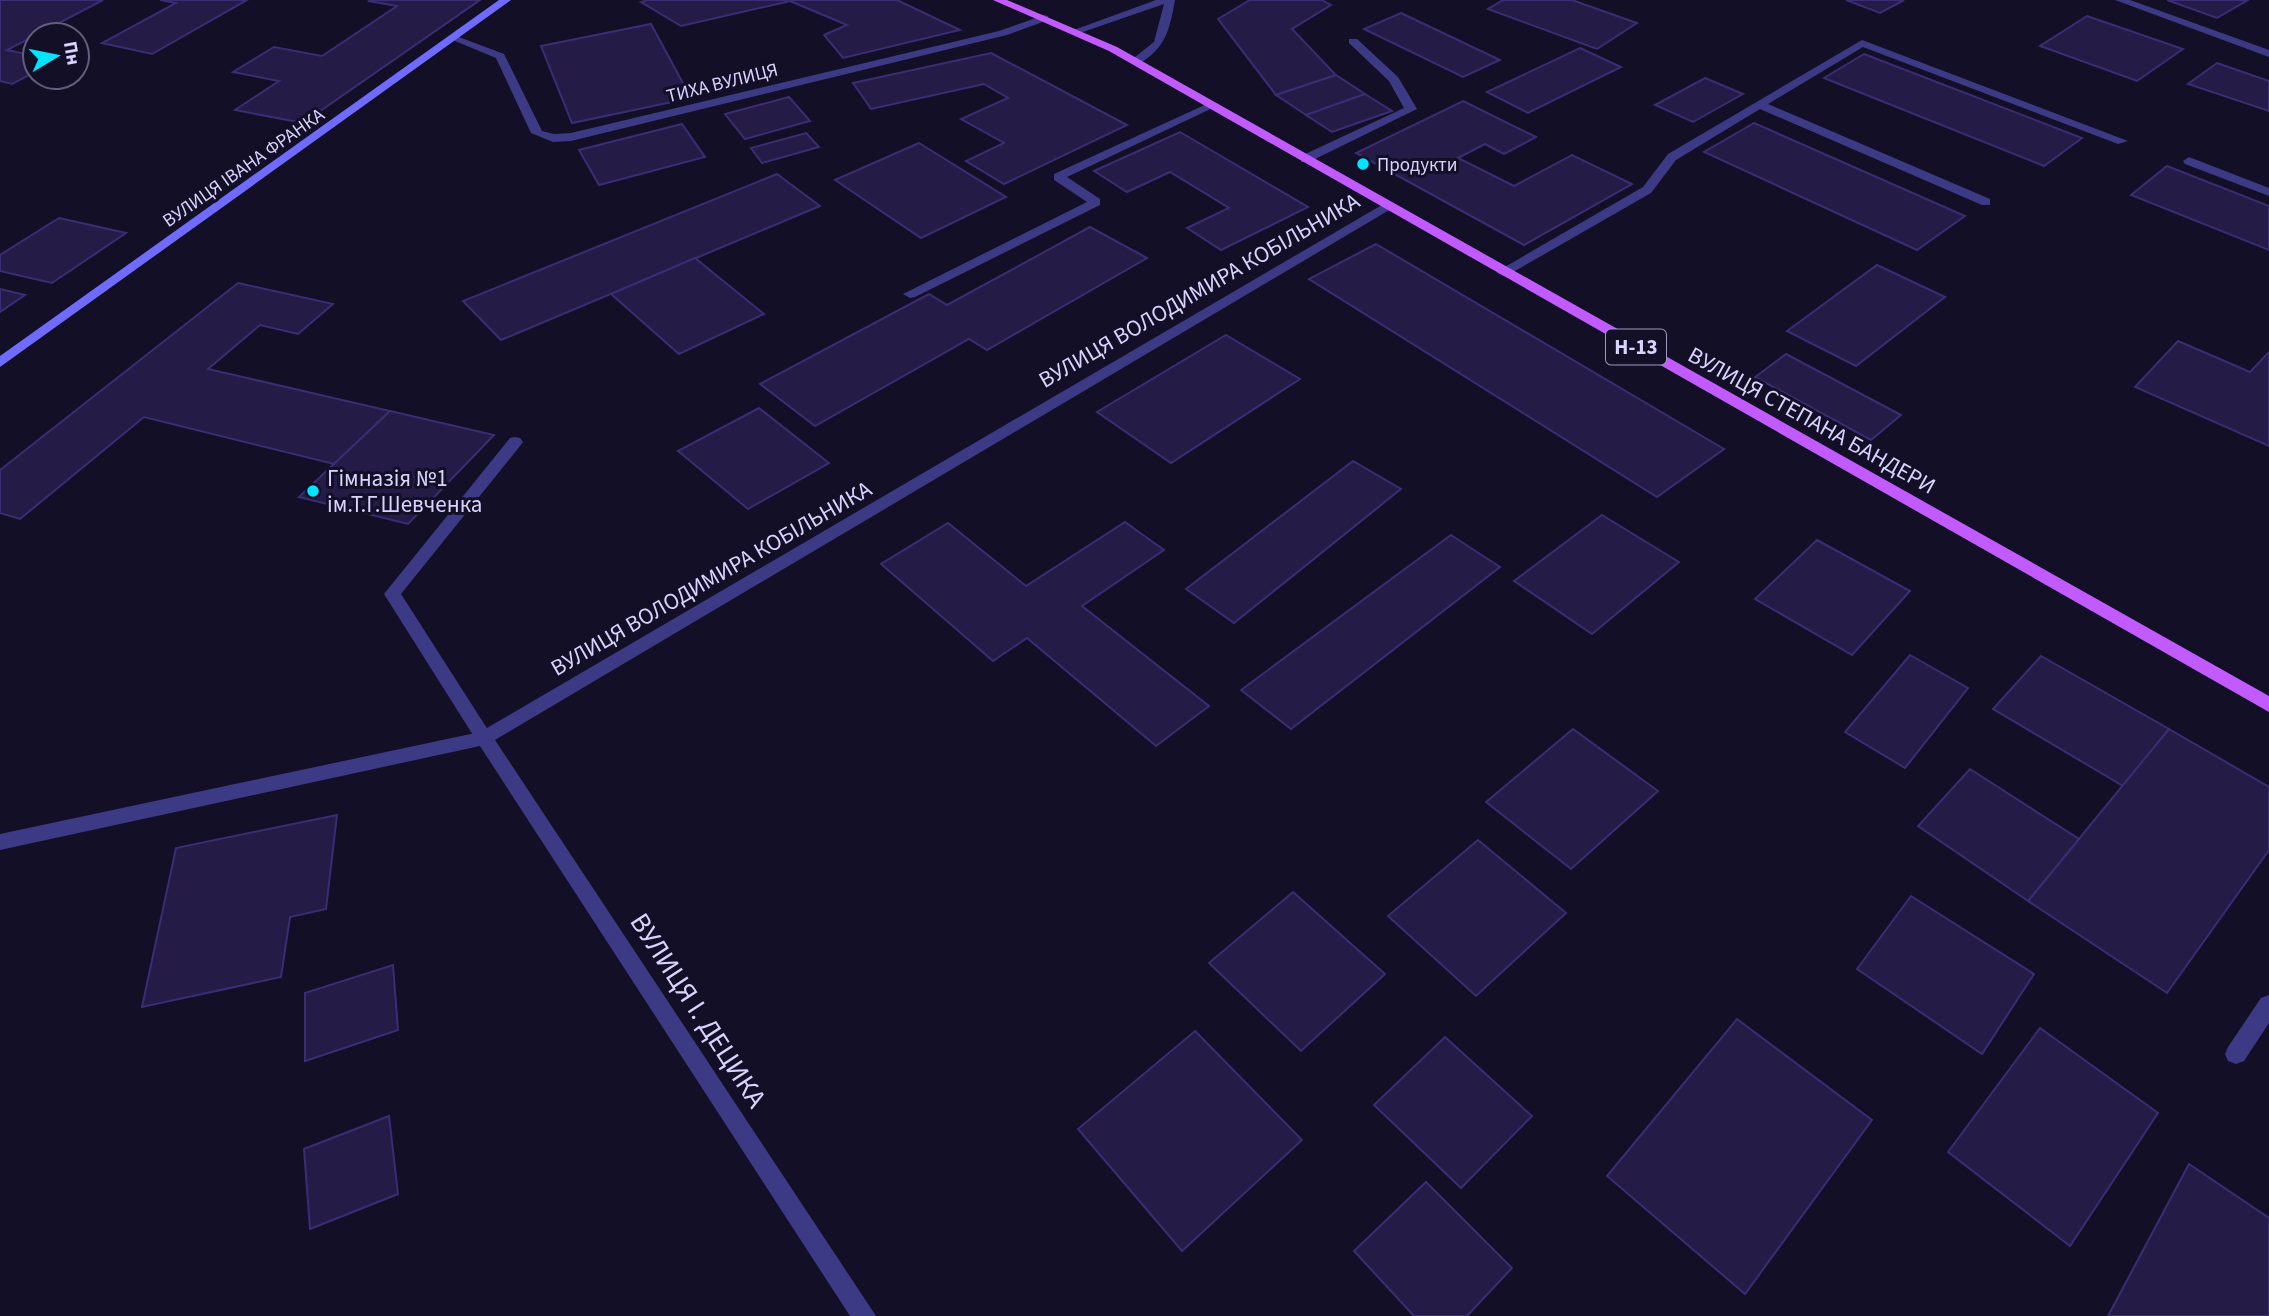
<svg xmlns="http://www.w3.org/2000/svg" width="2269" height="1316" font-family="'Source Sans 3',sans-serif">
<rect width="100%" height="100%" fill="#130f26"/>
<g fill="#241b47" stroke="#3b2d73" stroke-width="2">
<path d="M0 0H103L7 50 35 56V72L12 84 0 81Z"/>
<path d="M160 0H247L152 54 102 43 176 3Z"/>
<path d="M370 0H480L303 123 235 110 279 81 233 72 274 47 322 56 397 6 369 1Z"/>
<path d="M648 0H795L681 26 641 2Z"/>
<path d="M795 0H897L960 30 843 58 824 35 847 25 790 1Z"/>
<path d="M1250 0H1322L1331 5 1292 29 1336 75 1276 95 1218 19Z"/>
<path d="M1503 0H1572L1637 23 1597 49 1488 9Z"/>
<path d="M1846 0H1904L1880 13Z"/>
<path d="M2167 0H2248L2217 18Z"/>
<path d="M1401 13 1500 60 1463 77 1364 29Z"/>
<path d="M2087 16 2183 49 2137 81 2040 46Z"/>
<path d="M651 24 691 98 572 123 541 46Z"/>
<path d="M1580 48 1621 67 1528 113 1487 92Z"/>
<path d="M991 53 1127 125 1004 184 966 161 1004 143 961 119 1008 98 984 84 871 109 853 83Z"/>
<path d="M1864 54 2082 138 2044 166 1824 78Z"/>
<path d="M2217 63 2269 81V111L2188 84Z"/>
<path d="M1336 75 1365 94 1306 115 1276 95Z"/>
<path d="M1705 78 1743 94 1693 122 1655 105Z"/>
<path d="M1365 94 1392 111 1332 132 1306 115Z"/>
<path d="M789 97 810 121 745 139 725 114Z"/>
<path d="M1463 101 1536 137 1504 154 1485 144 1458 158 1514 186 1572 155 1632 184 1524 245 1356 153Z"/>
<path d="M1754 123 1965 216 1917 250 1704 152Z"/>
<path d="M682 124 705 157 599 185 579 150Z"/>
<path d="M1180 132 1308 207 1221 250 1187 228 1229 208 1170 172 1127 192 1094 171Z"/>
<path d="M806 133 819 147 762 163 751 148Z"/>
<path d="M919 143 1006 197 921 238 835 180Z"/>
<path d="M2167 166 2269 206V250L2131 195Z"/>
<path d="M777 174 820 206 501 340 463 301Z"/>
<path d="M59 218 126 233 52 283 0 271V255Z"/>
<path d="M1090 227 1147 258 987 350 969 339 815 426 760 384 929 294 947 305Z"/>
<path d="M1376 244 1724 449 1657 497 1309 279Z"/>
<path d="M695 258 764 314 679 354 611 294Z"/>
<path d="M1877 265 1945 297 1856 366 1787 331Z"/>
<path d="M238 283 333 304 298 334 260 325 208 369 390 411 334 464 144 417 20 519 0 513V470Z"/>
<path d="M0 289 25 295 0 312Z"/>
<path d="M1226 335 1300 379 1171 463 1097 412Z"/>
<path d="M2178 341 2250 372 2269 352V446L2135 387Z"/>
<path d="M1786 354 1901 415 1871 440 1755 377Z"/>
<path d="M759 408 829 463 748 509 678 451Z"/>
<path d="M390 411 494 435 408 524 299 497Z"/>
<path d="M1353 461 1401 489 1234 623 1186 589Z"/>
<path d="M1602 515 1679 562 1592 634 1514 581Z"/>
<path d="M1125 522 1164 550 1082 606 1209 706 1156 746 1027 638 993 661 881 564 948 523 1026 586Z"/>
<path d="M1451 535 1500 567 1291 729 1241 690Z"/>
<path d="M1817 540 1910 591 1852 655 1755 599Z"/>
<path d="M1910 655 1968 688 1905 768 1845 732Z"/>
<path d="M2041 656 2169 729 2123 786 1993 709Z"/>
<path d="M1573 729 1658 791 1571 869 1486 802Z"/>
<path d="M2169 729 2269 787V850L2167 993 2028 901Z"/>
<path d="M1970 769 2079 839 2028 901 1918 826Z"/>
<path d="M337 815 326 909 290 917 281 977 142 1007 176 848Z"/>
<path d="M1478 840 1566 913 1476 996 1388 916Z"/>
<path d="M1293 892 1385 974 1301 1051 1209 963Z"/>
<path d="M1911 896 2034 974 1982 1054 1857 969Z"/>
<path d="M393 965 398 1030 305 1061V993Z"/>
<path d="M1737 1019 1872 1120 1745 1294 1607 1176Z"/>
<path d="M2040 1028 2158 1113 2070 1246 1948 1152Z"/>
<path d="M1195 1031 1302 1140 1182 1251 1078 1129Z"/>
<path d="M1445 1037 1532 1116 1461 1188 1374 1105Z"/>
<path d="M389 1116 398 1194 310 1229 304 1149Z"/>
<path d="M2189 1164 2269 1218V1316H2108Z"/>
<path d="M1426 1182 1512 1268 1467 1316H1414L1354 1251Z"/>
</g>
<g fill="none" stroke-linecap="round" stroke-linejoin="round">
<g fill="#3d3a85" fill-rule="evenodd">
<path d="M1349 39H1357L1398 77 1417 109 1309 162H1301V156L1404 108 1389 81 1349 43Z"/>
<path d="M1862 40 2128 141 2118 144 1863 47 1768 104 1990 199V205H1982L1760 109 1676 160 1651 193 1508 275 1503 276 1496 272 1643 187 1668 154Z"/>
<path d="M1209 103 1219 105 1067 177 1100 199V205L915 297 910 298 903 294 1087 202 1054 180V174Z"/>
<path d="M2189 157 2269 188V196L2185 164 2183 161Z"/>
<path d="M515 437 520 438 523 442 520 446 401 594 490 733 493 738 490 743 484 745 478 743 384 594 510 438Z"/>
</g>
<g fill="#3d3a85" fill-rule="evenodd">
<path d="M1156 0H1175C1170 28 1166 48 1140 63L1130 61 1154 42 1164 4 1080 33 1071 31Z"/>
<path d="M2115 0H2130L2269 50V57Z"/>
<path d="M1044 15 1048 16V20L1007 35 571 141 553 142 531 133 496 58 450 39 459 37 504 54 542 131 554 134 571 133 999 31Z"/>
<path d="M1387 202 1391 203V209L495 740 876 1316H850L480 746 0 850V834L480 732Z"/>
<path d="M2269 995V1023L2244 1061 2236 1064 2228 1061 2225 1054 2228 1047 2261 998Z"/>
</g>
<path fill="#6f6bff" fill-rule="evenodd" d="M499 0H511L0 367V356Z"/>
<path fill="#c25bff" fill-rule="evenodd" d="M993 0H1007L1117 47 2269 696V712L1109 51Z"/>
</g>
<g fill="#00e5ff" stroke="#130f26" stroke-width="2.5">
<circle cx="1363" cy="164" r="7"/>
<circle cx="313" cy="491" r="7"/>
</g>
<g text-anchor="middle" stroke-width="6" stroke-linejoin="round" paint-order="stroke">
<g font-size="19" fill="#d9d4ff" stroke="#130f26">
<text transform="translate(722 82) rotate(-14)" y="7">ТИХА ВУЛИЦЯ</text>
<text transform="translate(243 167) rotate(-35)" y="7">ВУЛИЦЯ ІВАНА ФРАНКА</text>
</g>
<g font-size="19" fill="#d9d4ff" stroke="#130f26" text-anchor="start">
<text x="1377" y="171">Продукти</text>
</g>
<rect fill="#130f26" stroke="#9e99be" stroke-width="2" x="1606" y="329.5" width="60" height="35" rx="5"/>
<g font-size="21" font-weight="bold" fill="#d9d4ff">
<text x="1636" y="354">Н-13</text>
</g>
<g font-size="23" fill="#d9d4ff" stroke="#130f26">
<text transform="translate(1199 290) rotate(-30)" y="8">ВУЛИЦЯ ВОЛОДИМИРА КОБІЛЬНИКА</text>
<text transform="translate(1812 420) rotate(29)" y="8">ВУЛИЦЯ СТЕПАНА БАНДЕРИ</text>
<text transform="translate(711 578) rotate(-30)" y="8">ВУЛИЦЯ ВОЛОДИМИРА КОБІЛЬНИКА</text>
</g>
<g font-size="23" fill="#d9d4ff" stroke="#130f26" text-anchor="start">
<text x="327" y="486">Гімназія №1<tspan x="327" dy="26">ім.Т.Г.Шевченка</tspan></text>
</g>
<g font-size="28" fill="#d9d4ff" stroke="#130f26">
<text transform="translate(699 1010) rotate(57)" y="10">ВУЛИЦЯ І. ДЕЦИКА</text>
</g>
</g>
<g transform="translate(56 56) rotate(80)"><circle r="33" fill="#130f26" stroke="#625e7d" stroke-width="2"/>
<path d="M0-5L12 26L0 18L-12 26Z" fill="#00e5ff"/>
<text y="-10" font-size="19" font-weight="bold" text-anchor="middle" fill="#d9d4ff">Пн</text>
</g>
</svg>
